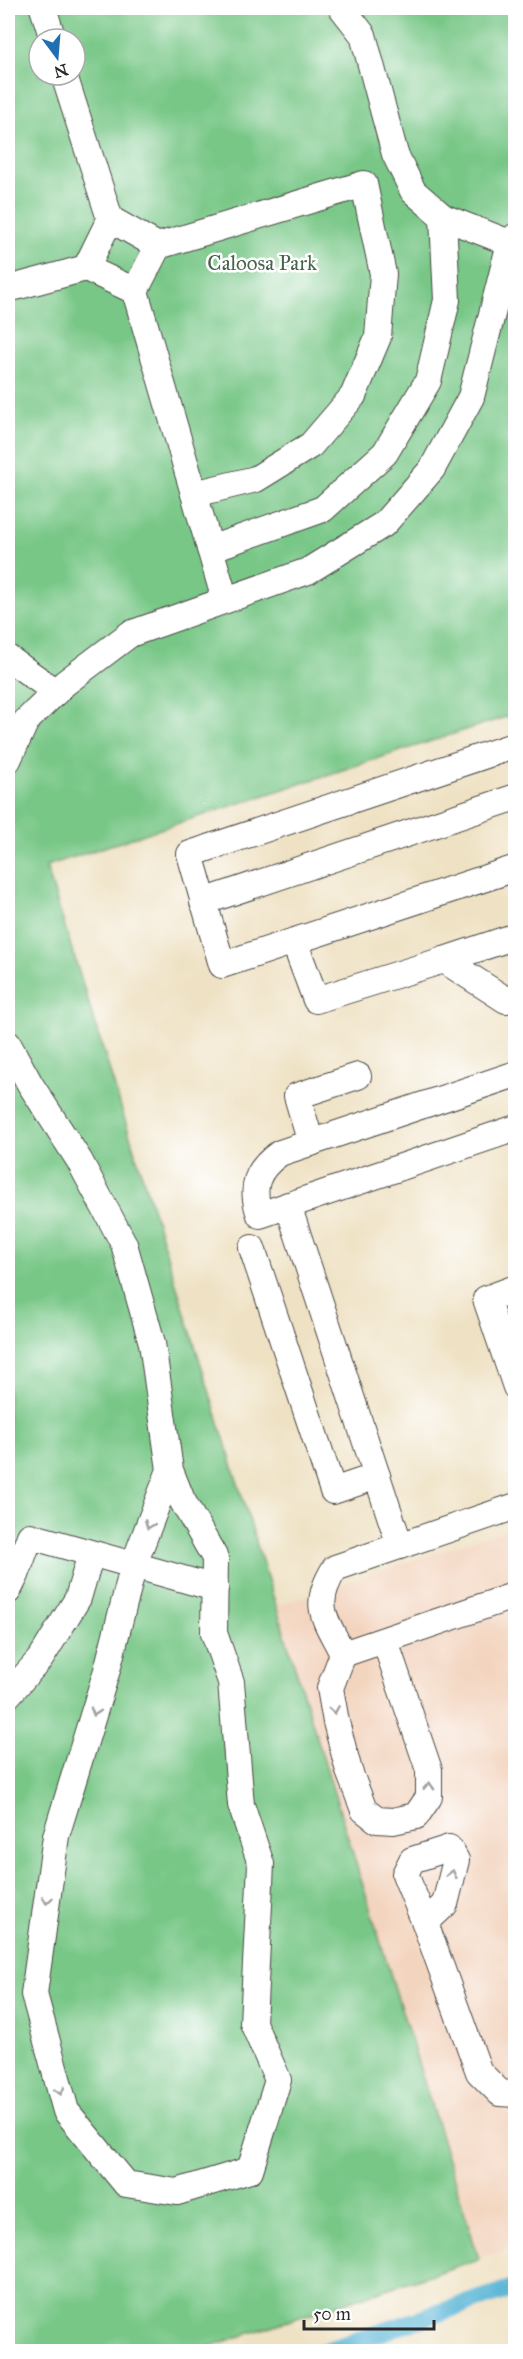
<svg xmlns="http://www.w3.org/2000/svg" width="523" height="2359" font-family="'IM FELL Great Primer',serif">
<rect width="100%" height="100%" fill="#fff"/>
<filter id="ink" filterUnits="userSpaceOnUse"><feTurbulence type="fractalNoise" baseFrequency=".0167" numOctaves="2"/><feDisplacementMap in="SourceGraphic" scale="12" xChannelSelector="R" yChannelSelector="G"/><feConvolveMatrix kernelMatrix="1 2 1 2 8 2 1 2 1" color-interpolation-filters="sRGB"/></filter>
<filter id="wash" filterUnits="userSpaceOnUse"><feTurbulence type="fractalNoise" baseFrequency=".008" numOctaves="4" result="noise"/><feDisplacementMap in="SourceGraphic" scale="24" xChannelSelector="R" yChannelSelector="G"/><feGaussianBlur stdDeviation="1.35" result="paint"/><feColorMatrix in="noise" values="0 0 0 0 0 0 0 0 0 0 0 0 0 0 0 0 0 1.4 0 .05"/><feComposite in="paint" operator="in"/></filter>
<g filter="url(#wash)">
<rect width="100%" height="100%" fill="#efe2c4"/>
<path fill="#f3d4be" d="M515 1526V2246L479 2259 276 1606Z"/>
<path fill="#78c787" stroke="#527959" stroke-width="1.5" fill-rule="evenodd" d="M8 8H515V714L46 866 479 2259 195 2351 8 2352ZM39 39H75V75H39Z"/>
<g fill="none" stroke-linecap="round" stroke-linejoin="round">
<path stroke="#55b3d4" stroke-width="18" d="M322 2352 516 2287"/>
</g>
</g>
<g filter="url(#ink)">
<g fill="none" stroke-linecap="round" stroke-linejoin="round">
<g stroke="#484642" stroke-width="28">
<g id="minor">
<path d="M43 8 53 39"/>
<path d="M342 8 363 35 395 154 413 191 443 217 510 243"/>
<path d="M64 75 110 219"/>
<path d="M158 246 110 219 86 268 135 291 158 246 364 184 383 274 378 337 353 396 311 445 256 479 194 494"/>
<path d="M8 289 86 268"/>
<path d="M135 291 225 600"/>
<path d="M210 549 323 509 385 453 428 381 447 300 443 217"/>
<path d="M8 658 56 692"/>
<path d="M516 745 190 854 222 965 516 868"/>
<path d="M8 760 26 721 65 683 130 634 308 571 384 524 432 469 471 397 510 243 516 236"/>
<path d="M203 902 516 797"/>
<path d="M294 941 316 1000 444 960 506 1000 516 997"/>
<path d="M444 960 516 936"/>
<path d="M8 1044 30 1084 79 1160 124 1244 152 1343 170 1470 182 1500 215 1558 214 1633 231 1682 241 1805 261 1864 253 2023 278 2080 250 2170 177 2192 126 2184 66 2111 34 1994 56 1836 107 1670 134 1564 170 1470"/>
<path d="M516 1074 280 1153C256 1170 250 1187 260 1215L516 1128"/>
<path d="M311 1143 297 1096 358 1076"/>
<path d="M288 1205 400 1546"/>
<path d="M252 1248 333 1491 377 1476"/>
<path d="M516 1288 486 1299 516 1387"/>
<path d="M8 1591 16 1575 30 1536 215 1588"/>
<path d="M385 1641 429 1770V1797L416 1816 393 1821 377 1820 364 1810 349 1771 336 1722 330 1688 343 1654C325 1618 311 1606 335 1568L516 1506"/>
<path d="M343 1654 516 1595"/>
<path d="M8 1695 41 1658 78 1598 91 1554"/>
<path d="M425 1923 445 1904 456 1860 449 1848 412 1860 405 1874 425 1923 479 2072 500 2093 516 2094"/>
</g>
</g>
<use href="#minor" stroke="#fff" stroke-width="26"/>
</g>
<defs><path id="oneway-chevron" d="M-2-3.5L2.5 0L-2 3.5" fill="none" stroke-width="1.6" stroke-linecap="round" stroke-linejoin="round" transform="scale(1.5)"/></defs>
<g stroke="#a0a0a0">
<use href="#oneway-chevron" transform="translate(149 1525) rotate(111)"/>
<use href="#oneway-chevron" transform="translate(334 1710) rotate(81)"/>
<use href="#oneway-chevron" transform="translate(95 1712) rotate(107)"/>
<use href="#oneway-chevron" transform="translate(429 1786) rotate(-88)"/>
<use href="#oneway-chevron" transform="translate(452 1874) rotate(-76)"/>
<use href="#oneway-chevron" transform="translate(47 1900) rotate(98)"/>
<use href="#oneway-chevron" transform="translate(60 2091) rotate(75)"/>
</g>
</g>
<g text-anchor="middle" stroke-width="5" stroke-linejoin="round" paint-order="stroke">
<g font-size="21" fill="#46624b" stroke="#fff">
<text x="262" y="270">Caloosa Park</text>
</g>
</g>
<rect width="523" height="2359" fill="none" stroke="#fff" stroke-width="30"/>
<g transform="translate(57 57) rotate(164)"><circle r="28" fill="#ffffff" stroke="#aaaaaa" stroke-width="1.5"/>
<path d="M0-4.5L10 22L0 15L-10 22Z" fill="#1f6fb2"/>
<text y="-9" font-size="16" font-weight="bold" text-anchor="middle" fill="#2b2b2b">N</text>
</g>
<path d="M304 2320v9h130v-9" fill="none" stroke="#2b2b2b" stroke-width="3"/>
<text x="313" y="2320" font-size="18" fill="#2b2b2b" stroke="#ffffff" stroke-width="4.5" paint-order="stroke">50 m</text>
</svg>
